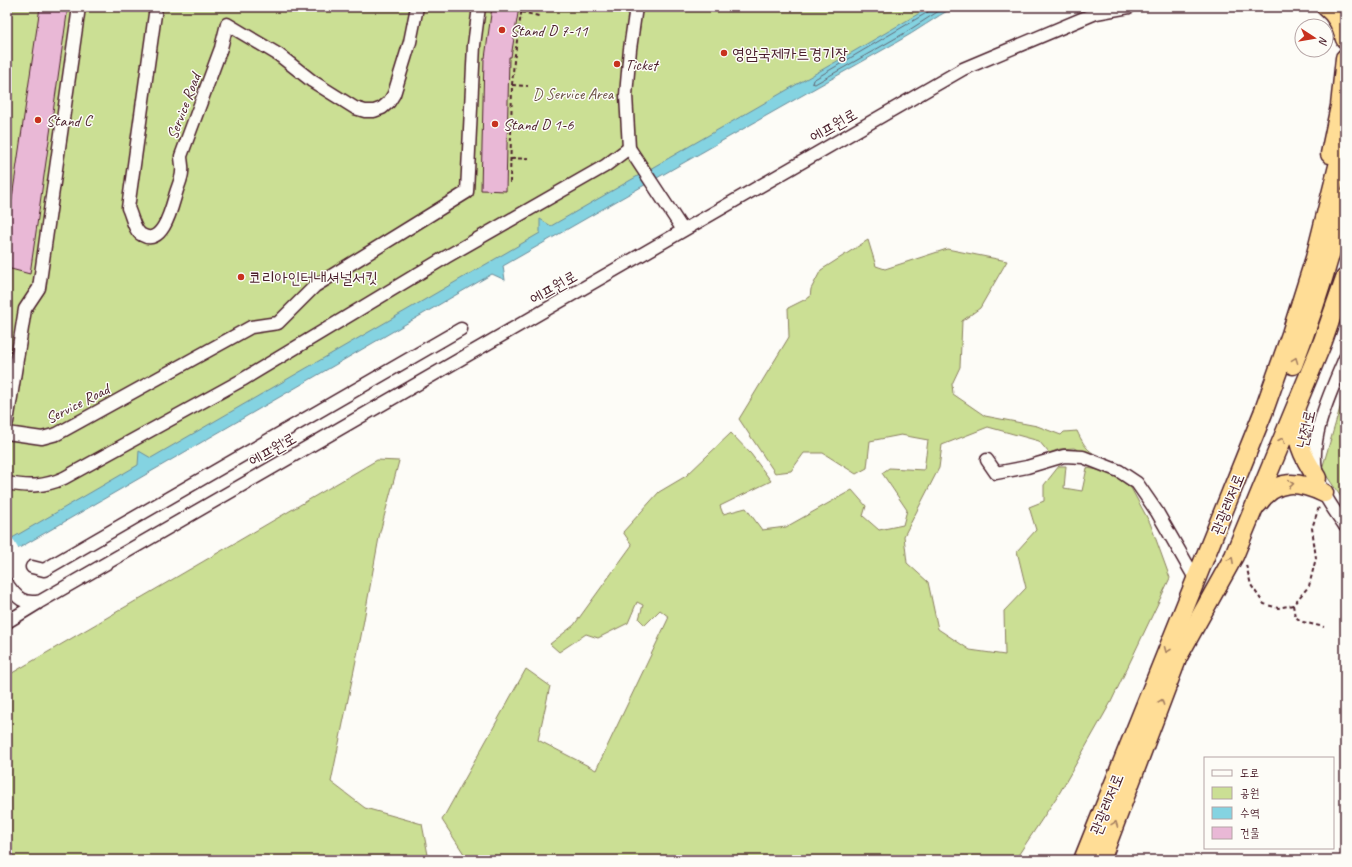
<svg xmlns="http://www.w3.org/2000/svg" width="1352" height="867" font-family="Caveat,'Poor Story',sans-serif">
<rect width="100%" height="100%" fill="#fdfcf7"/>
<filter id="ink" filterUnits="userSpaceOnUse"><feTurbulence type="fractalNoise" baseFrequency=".025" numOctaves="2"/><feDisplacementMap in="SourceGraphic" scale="8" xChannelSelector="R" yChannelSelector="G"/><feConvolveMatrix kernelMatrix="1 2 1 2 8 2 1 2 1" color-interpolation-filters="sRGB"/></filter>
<g filter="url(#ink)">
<g fill="#cbdf94" stroke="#8a7f60">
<path d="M7 7H943L7 548Z"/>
<path d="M868 240 876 266 885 269 947 249 1007 261 980 308 962 321 960 367 952 384 953 394 985 416 1037 426 1061 435 1064 432 1077 431C1086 450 1089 452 1108 461L1091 457 1074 448 1060 449 1049 453 1039 441 988 427 942 445 939 468 904 536 907 563 928 582 938 629 970 650 1005 655 1004 611 1026 588 1017 551 1036 530 1029 507 1044 501V485L1059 466H1066L1064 488 1082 491 1087 468 1110 472 1131 488 1150 523 1170 578 1111 702 1060 792 1015 860H468L442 820 526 669 550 686 538 740 596 770 669 617 660 610 645 625 639 619 643 605 637 602 628 623 598 638 586 634 559 652 550 644 574 625 632 545 623 532 659 492 686 476 731 433 751 454 771 481 720 506 723 514 746 508 762 530 786 527 852 490 866 506 863 516 879 530 903 525 907 510 882 473 889 468 924 470 928 440 901 435 870 441 867 468 856 474 823 453H804L791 471 775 473 739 419 789 337 788 308 810 297 811 289 821 270Z"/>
<path d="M1345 391V503L1322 469Z"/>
<path d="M377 460 399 461 380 532 361 636 331 782 365 808 422 824 429 860H7V676Z"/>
</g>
<path fill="#84d3e1" stroke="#6d8b98" d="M930 7H954C934 18 917 31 897 42 765 116 634 191 503 266L505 280 492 274 7 555V541L138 465 139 451 151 458 540 233V219L551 226 839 60Z"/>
<path fill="#fdfcf7" d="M11 536 19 550 7 557V538Z"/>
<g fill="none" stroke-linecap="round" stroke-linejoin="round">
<path stroke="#616774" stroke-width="1" d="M931 7 928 12 813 80 812 83 815 84 903 34 945 7"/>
</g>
<g fill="#e9b8d6" stroke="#4a1f2b">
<path d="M40 7H68L30 274 7 268V232Z"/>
<path d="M492 7H519L511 57H509L506 191 481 190 484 58H485Z"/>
</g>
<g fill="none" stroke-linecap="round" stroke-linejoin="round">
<g stroke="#4a1f2b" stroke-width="15">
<g id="minor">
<path d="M156 7 128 208C132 216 134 231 142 235 163 247 172 206 176 193 178 186 182 178 182 172 183 167 181 161 181 156L221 48 227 24 279 55 312 81 355 108 365 111H374L382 108 389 102 394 94 410 42 417 7"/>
<path d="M636 7 630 49 626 95 629 148 683 230"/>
<path d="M1345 358C1331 392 1306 441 1318 478 1323 496 1335 511 1345 526"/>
<path d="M7 422 25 309 39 288 79 7"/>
<path d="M7 433 42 438 57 434 251 327 278 323 315 286 467 192 474 45 479 7"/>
<path d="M987 460 996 473 1027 467 1064 456 1083 457 1119 471 1137 483 1157 512 1196 580"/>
<path d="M7 483C28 487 44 487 64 478L242 380 446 257 605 166 629 148"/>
<path d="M32 567 44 570 461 329"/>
<path d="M7 584C17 598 23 605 41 601L963 69 1096 13 1129 7"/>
<path d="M7 622 38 603"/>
</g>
</g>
<g stroke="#4a1f2b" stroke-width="21">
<g id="highway">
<path d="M1326 7C1337 15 1341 26 1345 39"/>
<path d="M1330 154 1340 106 1345 58"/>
<path d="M1293 365C1314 311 1331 256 1345 199"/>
<path d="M1296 412C1296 441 1301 454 1317 478"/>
<path d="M1258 504C1276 478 1298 481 1324 493"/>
<path d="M1179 655 1234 556 1323 341 1345 278"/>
<path d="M1083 860 1263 413 1291 334 1315 258 1345 138"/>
<path d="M1101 860 1182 646"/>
</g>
</g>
<g stroke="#4a1f2b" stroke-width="2" stroke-dasharray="4 3" stroke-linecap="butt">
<path d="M521 12 539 16"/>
<path d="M512 85 528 86"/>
<path d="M511 159 529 158"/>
<path d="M510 183 512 85 514 61 522 7"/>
<path d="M1246 565 1251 585 1264 604 1278 608 1293 605 1309 586 1316 558 1312 528 1319 507"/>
<path d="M1293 605 1295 617 1303 622 1324 627"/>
</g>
<use href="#minor" stroke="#fdfcf7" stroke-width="12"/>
<use href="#highway" stroke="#ffdd96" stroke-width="18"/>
</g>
<defs><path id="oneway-chevron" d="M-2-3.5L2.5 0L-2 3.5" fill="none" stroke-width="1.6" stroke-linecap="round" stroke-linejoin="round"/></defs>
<g stroke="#a47e60">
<use href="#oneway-chevron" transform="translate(1295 360) rotate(-69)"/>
<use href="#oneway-chevron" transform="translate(1282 440) rotate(-67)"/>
<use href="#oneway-chevron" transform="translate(1291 484) rotate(-5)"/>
<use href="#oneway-chevron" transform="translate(1231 560) rotate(-62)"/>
<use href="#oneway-chevron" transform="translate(1167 650) rotate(112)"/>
<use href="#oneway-chevron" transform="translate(1161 702) rotate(-70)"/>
<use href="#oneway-chevron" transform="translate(1115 824) rotate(-69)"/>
</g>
</g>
<g fill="#c8321e" stroke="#fdfcf7" stroke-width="1.5">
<circle cx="502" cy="30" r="4"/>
<circle cx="724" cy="53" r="4"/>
<circle cx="617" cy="64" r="4"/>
<circle cx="38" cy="120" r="4"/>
<circle cx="495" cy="124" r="4"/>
<circle cx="241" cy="277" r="4"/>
</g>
<g text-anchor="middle" stroke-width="3" stroke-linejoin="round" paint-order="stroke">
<g font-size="16" fill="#4a1f2b" stroke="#fdfcf7" text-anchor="start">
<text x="510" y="36">Stand D 7-11</text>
<text x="732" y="59">영암국제카트경기장</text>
<text x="625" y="70">Ticket</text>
<text x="46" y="126">Stand C</text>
<text x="503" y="130">Stand D 1-6</text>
<text x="249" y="283">코리아인터내셔널서킷</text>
</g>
<g font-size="16" fill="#6a4f45" stroke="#fdfcf7">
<text x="573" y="99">D Service Area</text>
</g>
<g font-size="16" fill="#4a1f2b" stroke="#fdfcf7">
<text transform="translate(183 106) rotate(-69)" y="6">Service Road</text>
<text transform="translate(833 125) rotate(-30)" y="6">에프원로</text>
<text transform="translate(553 287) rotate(-30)" y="6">에프원로</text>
<text transform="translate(77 403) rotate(-27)" y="6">Service Road</text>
<text transform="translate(1305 429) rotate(-77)" y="6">난전로</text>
<text transform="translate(272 449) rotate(-30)" y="6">에프원로</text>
<text transform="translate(1227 504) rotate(-68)" y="6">관광레저로</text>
<text transform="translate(1106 804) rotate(-68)" y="6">관광레저로</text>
</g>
</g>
<rect width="1352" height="867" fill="none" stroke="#fdfcf7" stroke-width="24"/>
<rect x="12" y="12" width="1328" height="843" fill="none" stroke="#4a1f2b" stroke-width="1.5" filter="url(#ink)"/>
<rect x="1204" y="757" width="130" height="92" fill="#fdfcf7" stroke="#b5a4a5"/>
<rect x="1212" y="770" width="20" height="6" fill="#fdfcf7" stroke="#b5a4a5"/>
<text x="1240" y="777" font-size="12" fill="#4a1f2b">도로</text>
<rect x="1212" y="787" width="20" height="12" fill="#cbdf94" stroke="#b5a4a5"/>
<text x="1240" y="797" font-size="12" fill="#4a1f2b">공원</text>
<rect x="1212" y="807" width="20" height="12" fill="#84d3e1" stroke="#b5a4a5"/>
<text x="1240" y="817" font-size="12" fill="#4a1f2b">수역</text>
<rect x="1212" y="827" width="20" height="12" fill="#e9b8d6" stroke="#b5a4a5"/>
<text x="1240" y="837" font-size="12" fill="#4a1f2b">건물</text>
<g transform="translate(1314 38) rotate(102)"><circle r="19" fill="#fdfcf7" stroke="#b5a4a5"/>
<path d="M0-3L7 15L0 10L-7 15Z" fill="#c8321e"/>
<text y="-6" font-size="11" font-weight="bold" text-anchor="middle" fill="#4a1f2b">N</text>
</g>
</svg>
